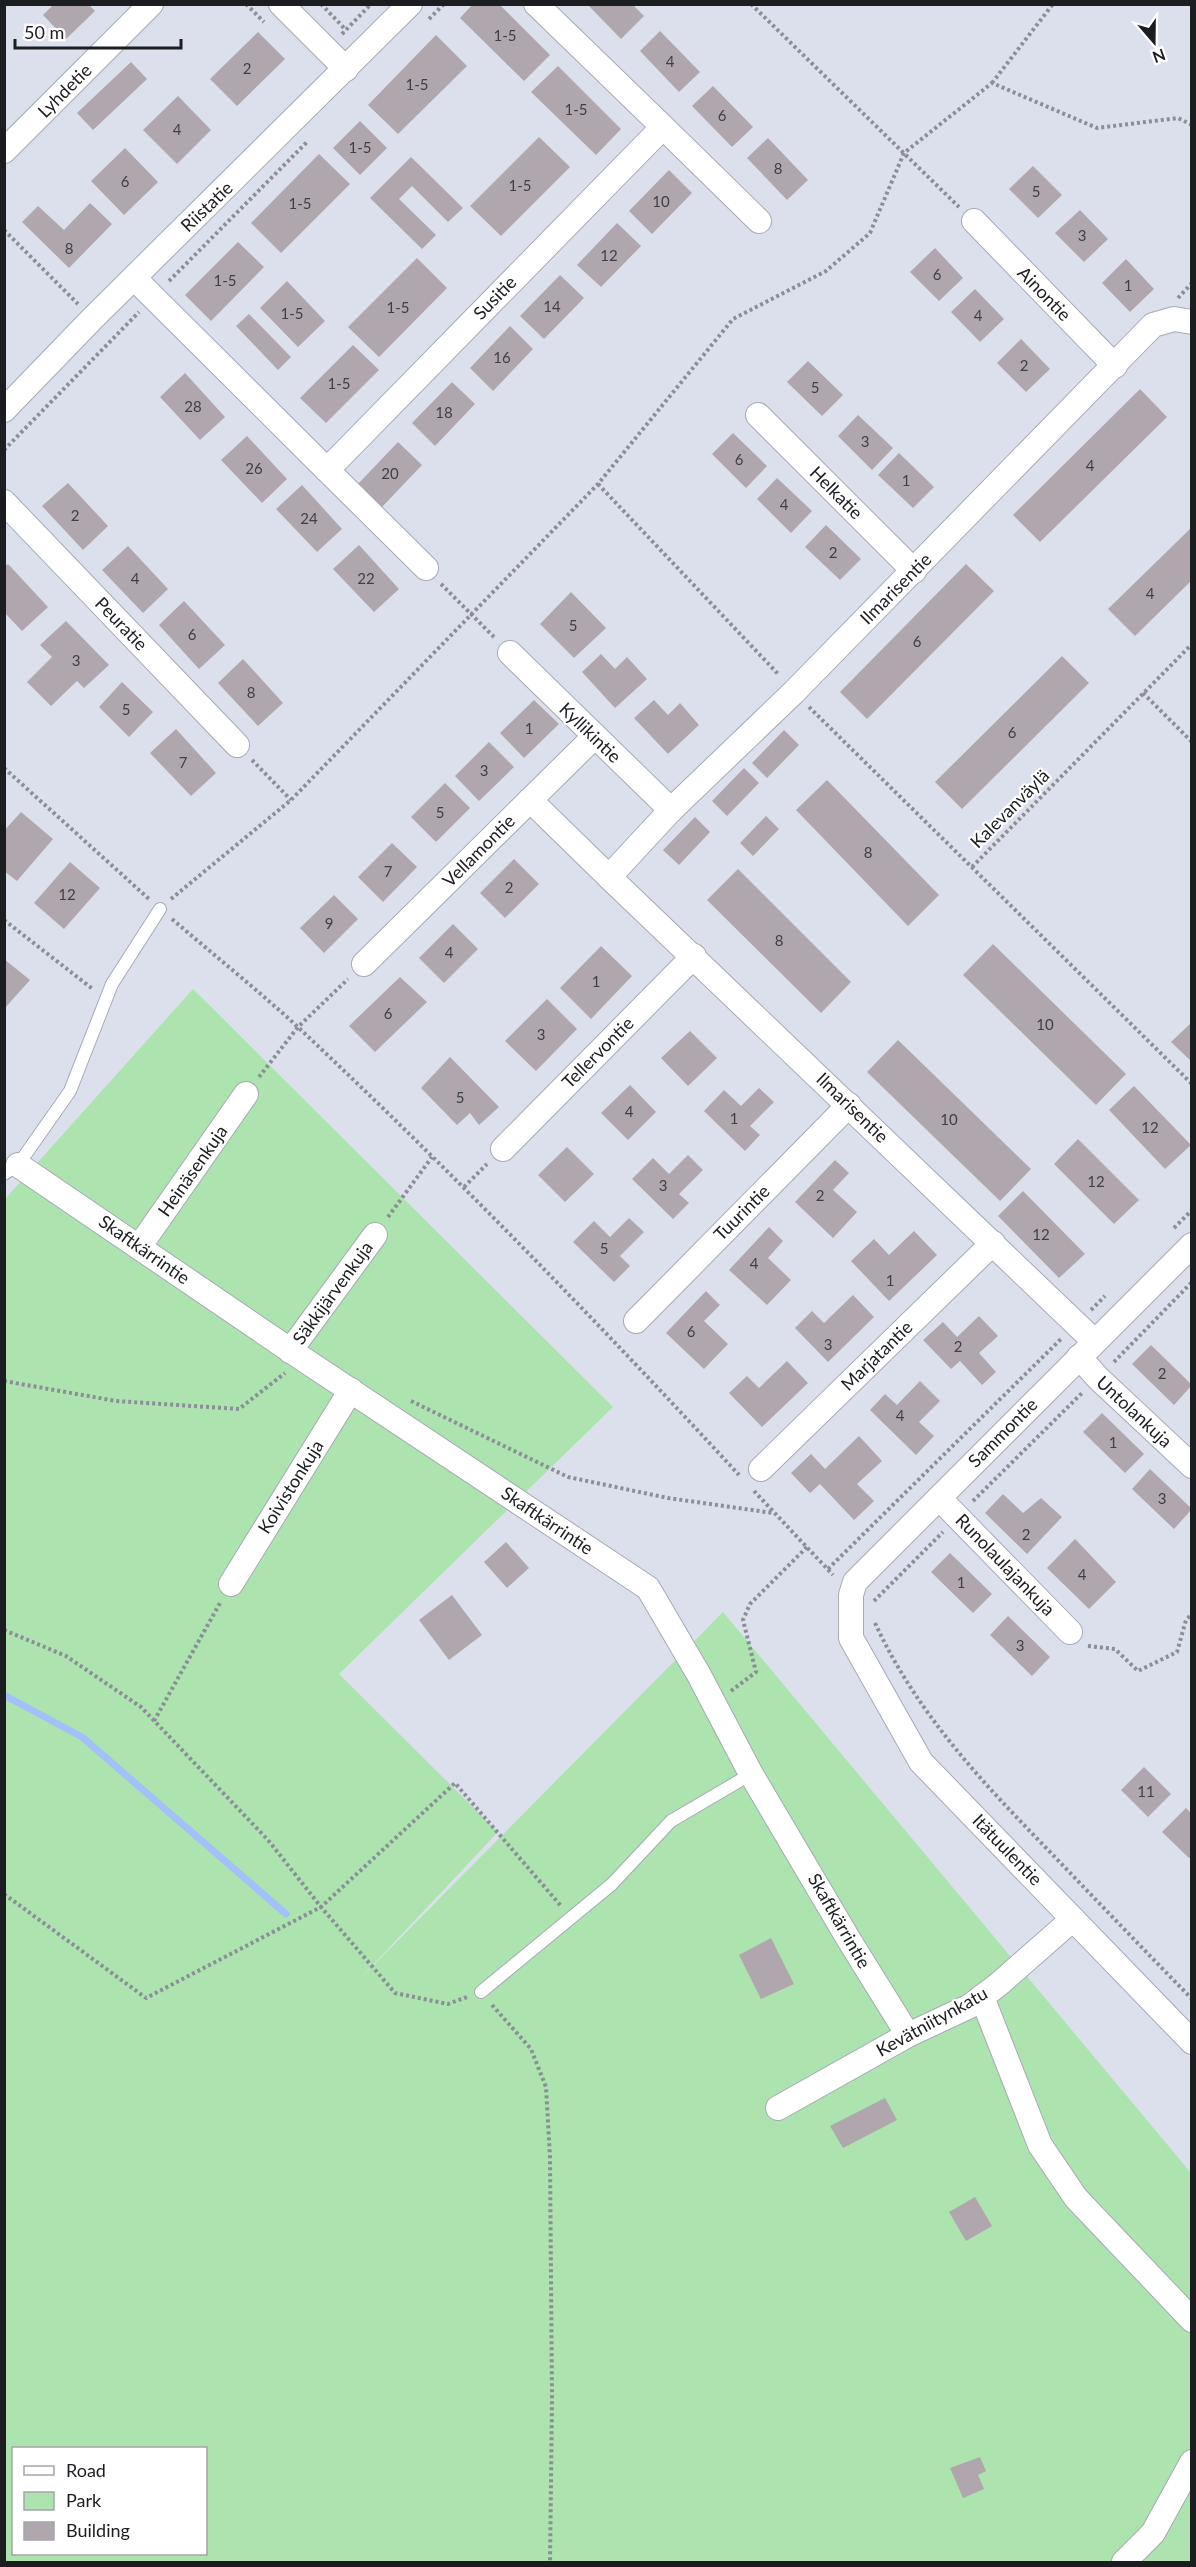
<svg xmlns="http://www.w3.org/2000/svg" width="1196" height="2567" font-family="Lato,sans-serif">
<rect width="100%" height="100%" fill="#dce0ec"/>
<path fill="#ace3af" fill-rule="evenodd" d="M193 989 613 1407 339 1674 498 1832 354 1985 723 1612 1191 2173V2562H5V1199ZM14 2448H206V2554H14Z"/>
<g fill="none" stroke-linecap="round" stroke-linejoin="round">
<path stroke="#a3c0fa" stroke-width="7" d="M4 1695 82 1737 286 1914"/>
</g>
<g fill="#b0a6ad">
<path d="M54 4H88L95 11 66 39 43 15Z"/>
<path d="M473 4H499L550 55 524 81 460 18Z"/>
<path d="M587 4H632L644 16 621 39Z"/>
<path d="M660 31 700 72 679 92 640 51Z"/>
<path d="M258 32 285 59 237 106 210 79Z"/>
<path d="M436 35 467 66 398 134 368 105Z"/>
<path d="M131 62 147 79 93 130 77 113Z"/>
<path d="M558 66 621 129 596 155 531 92Z"/>
<path d="M713 86 753 127 732 147 692 106Z"/>
<path d="M178 96 211 130 177 164 143 130Z"/>
<path d="M360 121 387 148 360 175 333 148Z"/>
<path d="M539 137 570 167 501 236 470 206Z"/>
<path d="M768 138 808 180 787 200 747 158Z"/>
<path d="M125 148 158 182 124 215 91 181Z"/>
<path d="M319 154 350 184 281 253 251 223Z"/>
<path d="M411 157 463 208 448 222 412 186 399 199 436 235 422 249 370 198Z"/>
<path d="M1033 166 1062 195 1038 218 1009 189Z"/>
<path d="M669 170 692 193 652 234 629 211Z"/>
<path d="M90 203 112 224 69 268 22 222 38 206 64 230Z"/>
<path d="M1080 210 1108 239 1084 262 1055 233Z"/>
<path d="M617 223 641 246 601 287 577 265Z"/>
<path d="M238 242 264 267 211 321 185 295Z"/>
<path d="M935 248 963 278 939 301 910 272Z"/>
<path d="M417 258 447 288 379 357 348 327Z"/>
<path d="M1126 259 1154 289 1130 312 1102 283Z"/>
<path d="M560 275 584 298 544 339 520 316Z"/>
<path d="M287 281 325 321 298 347 260 308Z"/>
<path d="M975 289 1004 319 980 342 951 312Z"/>
<path d="M249 314 291 357 278 370 236 326Z"/>
<path d="M510 326 533 349 493 391 470 368Z"/>
<path d="M1021 339 1050 369 1026 392 997 363Z"/>
<path d="M353 345 379 370 326 423 300 398Z"/>
<path d="M808 361 843 395 822 416 787 382Z"/>
<path d="M185 373 225 417 200 440 160 397Z"/>
<path d="M452 382 475 404 435 446 412 423Z"/>
<path d="M1140 389 1167 417 1040 542 1013 515Z"/>
<path d="M858 415 893 448 872 470 838 436Z"/>
<path d="M733 433 767 466 746 488 712 454Z"/>
<path d="M247 436 287 479 262 503 221 460Z"/>
<path d="M398 442 422 465 382 507 358 484Z"/>
<path d="M899 453 934 487 913 508 878 475Z"/>
<path d="M777 478 812 511 791 533 757 499Z"/>
<path d="M68 483 108 526 83 550 42 506Z"/>
<path d="M302 485 342 529 317 552 276 509Z"/>
<path d="M826 525 861 559 840 580 805 547Z"/>
<path d="M1192 527V580L1135 636 1108 609Z"/>
<path d="M359 545 399 589 374 612 333 569Z"/>
<path d="M128 546 168 589 143 613 102 570Z"/>
<path d="M8 564 48 607 22 631 4 612V567Z"/>
<path d="M966 564 994 591 867 719 840 692Z"/>
<path d="M571 592 606 628 574 658 540 624Z"/>
<path d="M184 601 225 645 199 669 159 625Z"/>
<path d="M66 621 109 665 84 688 77 681 51 706 27 682 52 657 40 645Z"/>
<path d="M601 654 615 669 627 657 647 679 615 708 582 672Z"/>
<path d="M1062 656 1089 683 962 809 935 782Z"/>
<path d="M243 659 283 703 258 726 218 683Z"/>
<path d="M122 682 153 712 129 737 99 707Z"/>
<path d="M534 700 559 724 524 758 500 733Z"/>
<path d="M654 700 668 715 680 703 699 725 668 754 634 718Z"/>
<path d="M176 729 216 773 191 796 150 753Z"/>
<path d="M784 730 799 745 767 778 752 763Z"/>
<path d="M489 742 514 767 479 801 455 776Z"/>
<path d="M744 768 759 783 727 816 712 801Z"/>
<path d="M827 780 939 895 908 926 796 810Z"/>
<path d="M445 783 470 808 436 842 411 817Z"/>
<path d="M21 812 53 839 17 881 4 871V831Z"/>
<path d="M766 816 779 829 753 856 740 843Z"/>
<path d="M695 817 710 832 679 865 663 850Z"/>
<path d="M392 843 417 867 383 902 358 877Z"/>
<path d="M514 859 539 884 505 918 480 893Z"/>
<path d="M70 862 100 888 64 929 34 903Z"/>
<path d="M738 869 851 982 821 1013 707 900Z"/>
<path d="M334 895 358 919 324 953 300 928Z"/>
<path d="M453 924 478 949 444 983 419 958Z"/>
<path d="M993 944 1126 1074 1096 1105 963 975Z"/>
<path d="M601 946 632 976 591 1019 560 988Z"/>
<path d="M4 959 30 980 4 1009Z"/>
<path d="M400 977 427 1002 375 1052 349 1026Z"/>
<path d="M547 999 577 1029 536 1071 505 1041Z"/>
<path d="M1192 1022V1062L1171 1042Z"/>
<path d="M690 1031 717 1058 688 1086 661 1058Z"/>
<path d="M898 1040 1031 1169 1000 1201 867 1072Z"/>
<path d="M450 1057 499 1107 479 1125 470 1113 457 1125 421 1088Z"/>
<path d="M630 1085 656 1112 628 1140 601 1113Z"/>
<path d="M1134 1086 1191 1145 1165 1169 1109 1110Z"/>
<path d="M759 1088 774 1102 750 1126 760 1135 745 1151 704 1111 724 1090 741 1106Z"/>
<path d="M1078 1139 1139 1200 1114 1224 1054 1164Z"/>
<path d="M567 1147 594 1174 565 1202 538 1175Z"/>
<path d="M688 1155 703 1170 679 1194 689 1203 673 1219 632 1179 653 1158 669 1174Z"/>
<path d="M835 1160 849 1173 833 1190 857 1212 833 1238 795 1202Z"/>
<path d="M1023 1191 1085 1254 1059 1278 998 1216Z"/>
<path d="M629 1218 644 1232 620 1256 630 1266 614 1282 573 1242 594 1221 610 1237Z"/>
<path d="M769 1227 783 1241 768 1258 791 1280 767 1305 729 1270Z"/>
<path d="M914 1231 937 1255 889 1301 851 1261 874 1239 889 1255Z"/>
<path d="M706 1291 720 1305 704 1321 728 1344 704 1369 666 1333Z"/>
<path d="M853 1295 874 1317 828 1362 795 1328 812 1311 824 1323Z"/>
<path d="M979 1316 998 1336 979 1353 996 1372 982 1385 960 1361 951 1369 923 1340 943 1322 957 1337Z"/>
<path d="M1151 1345 1192 1385 1174 1405 1132 1364Z"/>
<path d="M787 1361 808 1383 762 1427 729 1393 747 1376 759 1388Z"/>
<path d="M920 1381 940 1401 919 1422 934 1436 916 1455 870 1410 885 1394 897 1405Z"/>
<path d="M1102 1413 1144 1454 1125 1473 1083 1432Z"/>
<path d="M859 1436 882 1461 857 1484 874 1501 854 1520 820 1484 810 1493 791 1473 811 1454 825 1469Z"/>
<path d="M1150 1469 1192 1509 1174 1529 1132 1489Z"/>
<path d="M1003 1494 1023 1513 1041 1498 1062 1517 1027 1554 985 1513Z"/>
<path d="M1075 1539 1116 1582 1089 1609 1047 1568Z"/>
<path d="M506 1542 529 1568 507 1588 484 1562Z"/>
<path d="M950 1553 992 1594 973 1613 931 1572Z"/>
<path d="M452 1595 482 1635 449 1660 419 1620Z"/>
<path d="M1008 1616 1050 1657 1032 1676 990 1635Z"/>
<path d="M1144 1767 1171 1794 1148 1817 1121 1790Z"/>
<path d="M1186 1808 1192 1814V1856L1189 1858 1162 1832Z"/>
<path d="M771 1938 794 1984 761 1999 739 1955Z"/>
<path d="M885 2098 897 2120 843 2148 830 2126Z"/>
<path d="M975 2197 992 2226 966 2241 949 2212Z"/>
<path d="M980 2457 986 2471 978 2475 984 2489 963 2498 950 2468Z"/>
</g>
<g fill="none" stroke-linecap="round" stroke-linejoin="round">
<g stroke="#a6aab5" stroke-width="14">
<g id="lane">
<path d="M4 1174 18 1165 70 1091 112 984 160 909"/>
<path d="M481 1992 612 1884 671 1821 751 1774"/>
</g>
</g>
<g stroke="#a6aab5" stroke-width="26">
<g id="street">
<path d="M281 4 346 69"/>
<path d="M663 127 759 221"/>
<path d="M4 151 151 4"/>
<path d="M974 221 1115 366"/>
<path d="M134 278 327 470 663 127 536 4"/>
<path d="M4 410 93 318 410 4"/>
<path d="M758 415 914 571"/>
<path d="M327 470 426 568"/>
<path d="M4 502 237 745"/>
<path d="M510 653 671 810"/>
<path d="M530 800 609 877"/>
<path d="M364 964 594 737"/>
<path d="M503 1149 694 956"/>
<path d="M18 1165 303 1359 648 1588 699 1675 751 1774 849 1940 908 2035"/>
<path d="M1192 1245 855 1582 851 1595V1638L921 1762 1192 2042"/>
<path d="M139 1247 246 1094"/>
<path d="M636 1321 849 1105"/>
<path d="M1094 1341 609 877 671 810 794 692 1153 325 1174 319 1192 322"/>
<path d="M290 1351 375 1235"/>
<path d="M1079 1357 1098 1378 1192 1466"/>
<path d="M761 1469 993 1243"/>
<path d="M939 1498 1070 1632"/>
<path d="M231 1584 351 1390"/>
<path d="M982 1997 1040 2145 1076 2198 1192 2320"/>
<path d="M778 2108 908 2035 970 2006 999 1984 1073 1919"/>
<path d="M1124 2562 1153 2533 1192 2462"/>
</g>
</g>
<g stroke="#8b8e97" stroke-width="4" stroke-dasharray="3 3" stroke-linecap="butt">
<path d="M246 4 264 22"/>
<path d="M321 4 346 30"/>
<path d="M751 4 959 207"/>
<path d="M429 19 444 4"/>
<path d="M342 34 371 4"/>
<path d="M992 83 1053 4"/>
<path d="M4 230 78 304"/>
<path d="M169 281 308 141"/>
<path d="M1178 298 1192 283"/>
<path d="M4 450 139 312"/>
<path d="M598 484 779 675"/>
<path d="M441 584 495 638"/>
<path d="M1143 693 1192 742"/>
<path d="M809 707 1192 1084"/>
<path d="M252 760 291 800"/>
<path d="M4 768 149 899"/>
<path d="M972 867 1192 644"/>
<path d="M171 899 291 800 598 484 733 319 826 271 870 233 904 153 992 83 1097 128 1178 118 1192 125"/>
<path d="M172 919C215 956 259 991 300 1029 452 1172 597 1321 739 1475"/>
<path d="M4 920 94 990"/>
<path d="M259 1077 298 1027 348 979"/>
<path d="M464 1187 487 1164"/>
<path d="M388 1217 432 1157"/>
<path d="M1174 1228 1192 1210"/>
<path d="M1091 1310 1105 1296"/>
<path d="M1114 1362 1192 1282"/>
<path d="M4 1381 116 1401 239 1409 285 1373"/>
<path d="M411 1401 568 1477 668 1498 773 1513"/>
<path d="M754 1491 833 1575"/>
<path d="M973 1501 1083 1392"/>
<path d="M828 1569 1062 1338"/>
<path d="M874 1601 943 1532"/>
<path d="M875 1623C917 1714 983 1783 1052 1854 1098 1902 1145 1951 1192 1999"/>
<path d="M4 1630 66 1656 141 1707 268 1840 321 1907 455 1783 561 1906"/>
<path d="M1088 1646 1115 1649 1138 1671 1177 1652 1186 1620 1192 1614"/>
<path d="M731 1691 756 1672 743 1620 750 1604 807 1547"/>
<path d="M154 1721 220 1603"/>
<path d="M4 1894 146 1998 321 1907 395 1993 448 2004 467 1997"/>
<path d="M492 2005 531 2049 546 2087 550 2157 552 2399 550 2562"/>
</g>
<use href="#lane" stroke="#fff" stroke-width="12"/>
<use href="#street" stroke="#fff" stroke-width="24"/>
</g>
<g text-anchor="middle" stroke-width="4.5" stroke-linejoin="round" paint-order="stroke">
<g font-size="15" fill="#403f44">
<text x="505" y="41">1-5</text>
<text x="670" y="67">4</text>
<text x="247" y="74">2</text>
<text x="417" y="90">1-5</text>
<text x="576" y="115">1-5</text>
<text x="722" y="121">6</text>
<text x="177" y="135">4</text>
<text x="360" y="153">1-5</text>
<text x="778" y="174">8</text>
<text x="125" y="187">6</text>
<text x="520" y="191">1-5</text>
<text x="1036" y="197">5</text>
<text x="661" y="207">10</text>
<text x="300" y="209">1-5</text>
<text x="1082" y="241">3</text>
<text x="69" y="254">8</text>
<text x="609" y="261">12</text>
<text x="937" y="280">6</text>
<text x="225" y="286">1-5</text>
<text x="1128" y="291">1</text>
<text x="552" y="312">14</text>
<text x="398" y="313">1-5</text>
<text x="292" y="319">1-5</text>
<text x="978" y="321">4</text>
<text x="502" y="363">16</text>
<text x="1024" y="371">2</text>
<text x="339" y="389">1-5</text>
<text x="815" y="393">5</text>
<text x="193" y="412">28</text>
<text x="444" y="418">18</text>
<text x="865" y="447">3</text>
<text x="739" y="465">6</text>
<text x="1090" y="471">4</text>
<text x="254" y="474">26</text>
<text x="390" y="479">20</text>
<text x="906" y="486">1</text>
<text x="784" y="510">4</text>
<text x="75" y="521">2</text>
<text x="309" y="524">24</text>
<text x="833" y="558">2</text>
<text x="135" y="584">4</text>
<text x="366" y="584">22</text>
<text x="1150" y="599">4</text>
<text x="573" y="631">5</text>
<text x="192" y="640">6</text>
<text x="917" y="647">6</text>
<text x="76" y="666">3</text>
<text x="251" y="698">8</text>
<text x="126" y="715">5</text>
<text x="529" y="734">1</text>
<text x="1012" y="738">6</text>
<text x="183" y="768">7</text>
<text x="484" y="776">3</text>
<text x="440" y="818">5</text>
<text x="868" y="858">8</text>
<text x="388" y="877">7</text>
<text x="509" y="893">2</text>
<text x="67" y="900">12</text>
<text x="329" y="929">9</text>
<text x="779" y="946">8</text>
<text x="449" y="958">4</text>
<text x="596" y="987">1</text>
<text x="388" y="1019">6</text>
<text x="1045" y="1030">10</text>
<text x="541" y="1040">3</text>
<text x="460" y="1103">5</text>
<text x="629" y="1117">4</text>
<text x="734" y="1124">1</text>
<text x="949" y="1125">10</text>
<text x="1150" y="1133">12</text>
<text x="1096" y="1187">12</text>
<text x="663" y="1191">3</text>
<text x="820" y="1201">2</text>
<text x="1041" y="1240">12</text>
<text x="604" y="1254">5</text>
<text x="754" y="1269">4</text>
<text x="890" y="1286">1</text>
<text x="691" y="1337">6</text>
<text x="828" y="1350">3</text>
<text x="958" y="1352">2</text>
<text x="1162" y="1379">2</text>
<text x="900" y="1421">4</text>
<text x="1113" y="1448">1</text>
<text x="1162" y="1504">3</text>
<text x="1026" y="1540">2</text>
<text x="1082" y="1580">4</text>
<text x="961" y="1588">1</text>
<text x="1020" y="1651">3</text>
<text x="1146" y="1797">11</text>
</g>
<g font-size="18" fill="#1b1d21" stroke="#fff">
<text transform="translate(65 91) rotate(-45)" y="6">Lyhdetie</text>
<text transform="translate(207 207) rotate(-44)" y="6">Riistatie</text>
<text transform="translate(1044 294) rotate(46)" y="6">Ainontie</text>
<text transform="translate(495 298) rotate(-46)" y="6">Susitie</text>
<text transform="translate(836 493) rotate(45)" y="6">Helkatie</text>
<text transform="translate(896 589) rotate(-45)" y="6">Ilmarisentie</text>
<text transform="translate(121 624) rotate(46)" y="6">Peuratie</text>
<text transform="translate(590 733) rotate(44)" y="6">Kyllikintie</text>
<text transform="translate(1010 809) rotate(-45)" y="6">Kalevanväylä</text>
<text transform="translate(479 851) rotate(-45)" y="6">Vellamontie</text>
<text transform="translate(598 1053) rotate(-45)" y="6">Tellervontie</text>
<text transform="translate(852 1108) rotate(44)" y="6">Ilmarisentie</text>
<text transform="translate(193 1171) rotate(-55)" y="6">Heinäsenkuja</text>
<text transform="translate(742 1213) rotate(-45)" y="6">Tuurintie</text>
<text transform="translate(144 1250) rotate(35)" y="6">Skaftkärrintie</text>
<text transform="translate(333 1293) rotate(-54)" y="6">Säkkijärvenkuja</text>
<text transform="translate(877 1356) rotate(-44)" y="6">Marjatantie</text>
<text transform="translate(1134 1412) rotate(43)" y="6">Untolankuja</text>
<text transform="translate(1003 1433) rotate(-45)" y="6">Sammontie</text>
<text transform="translate(291 1487) rotate(-58)" y="6">Koivistonkuja</text>
<text transform="translate(547 1521) rotate(34)" y="6">Skaftkärrintie</text>
<text transform="translate(1005 1565) rotate(46)" y="6">Runolaulajankuja</text>
<text transform="translate(1007 1850) rotate(46)" y="6">Itätuulentie</text>
<text transform="translate(839 1921) rotate(60)" y="6">Skaftkärrintie</text>
<text transform="translate(932 2022) rotate(-29)" y="6">Kevätniitynkatu</text>
</g>
</g>
<rect width="1196" height="2567" fill="none" stroke="#1b1d21" stroke-width="12"/>
<rect x="12" y="2447" width="195" height="108" fill="#ffffff" stroke="#a4a5a6" stroke-width="1.5"/>
<rect x="24" y="2466" width="30" height="9" fill="#ffffff" stroke="#a4a5a6" stroke-width="1.5"/>
<text x="66" y="2477" font-size="18" fill="#1b1d21">Road</text>
<rect x="24" y="2492" width="30" height="18" fill="#ace3af" stroke="#a4a5a6" stroke-width="1.5"/>
<text x="66" y="2507" font-size="18" fill="#1b1d21">Park</text>
<rect x="24" y="2522" width="30" height="18" fill="#b0a6ad" stroke="#a4a5a6" stroke-width="1.5"/>
<text x="66" y="2537" font-size="18" fill="#1b1d21">Building</text>
<g transform="translate(1154 42) rotate(160)" stroke="#ffffff" stroke-width="4.5" paint-order="stroke">
<path d="M0-4.5L10 22L0 15L-10 22Z" fill="#1b1d21"/>
<text y="-9" font-size="16" font-weight="bold" text-anchor="middle" fill="#1b1d21">N</text>
</g>
<path d="M15 39v9h166v-9" fill="none" stroke="#1b1d21" stroke-width="3"/>
<text x="24" y="39" font-size="18" fill="#1b1d21" stroke="#ffffff" stroke-width="4.5" paint-order="stroke">50 m</text>
</svg>
